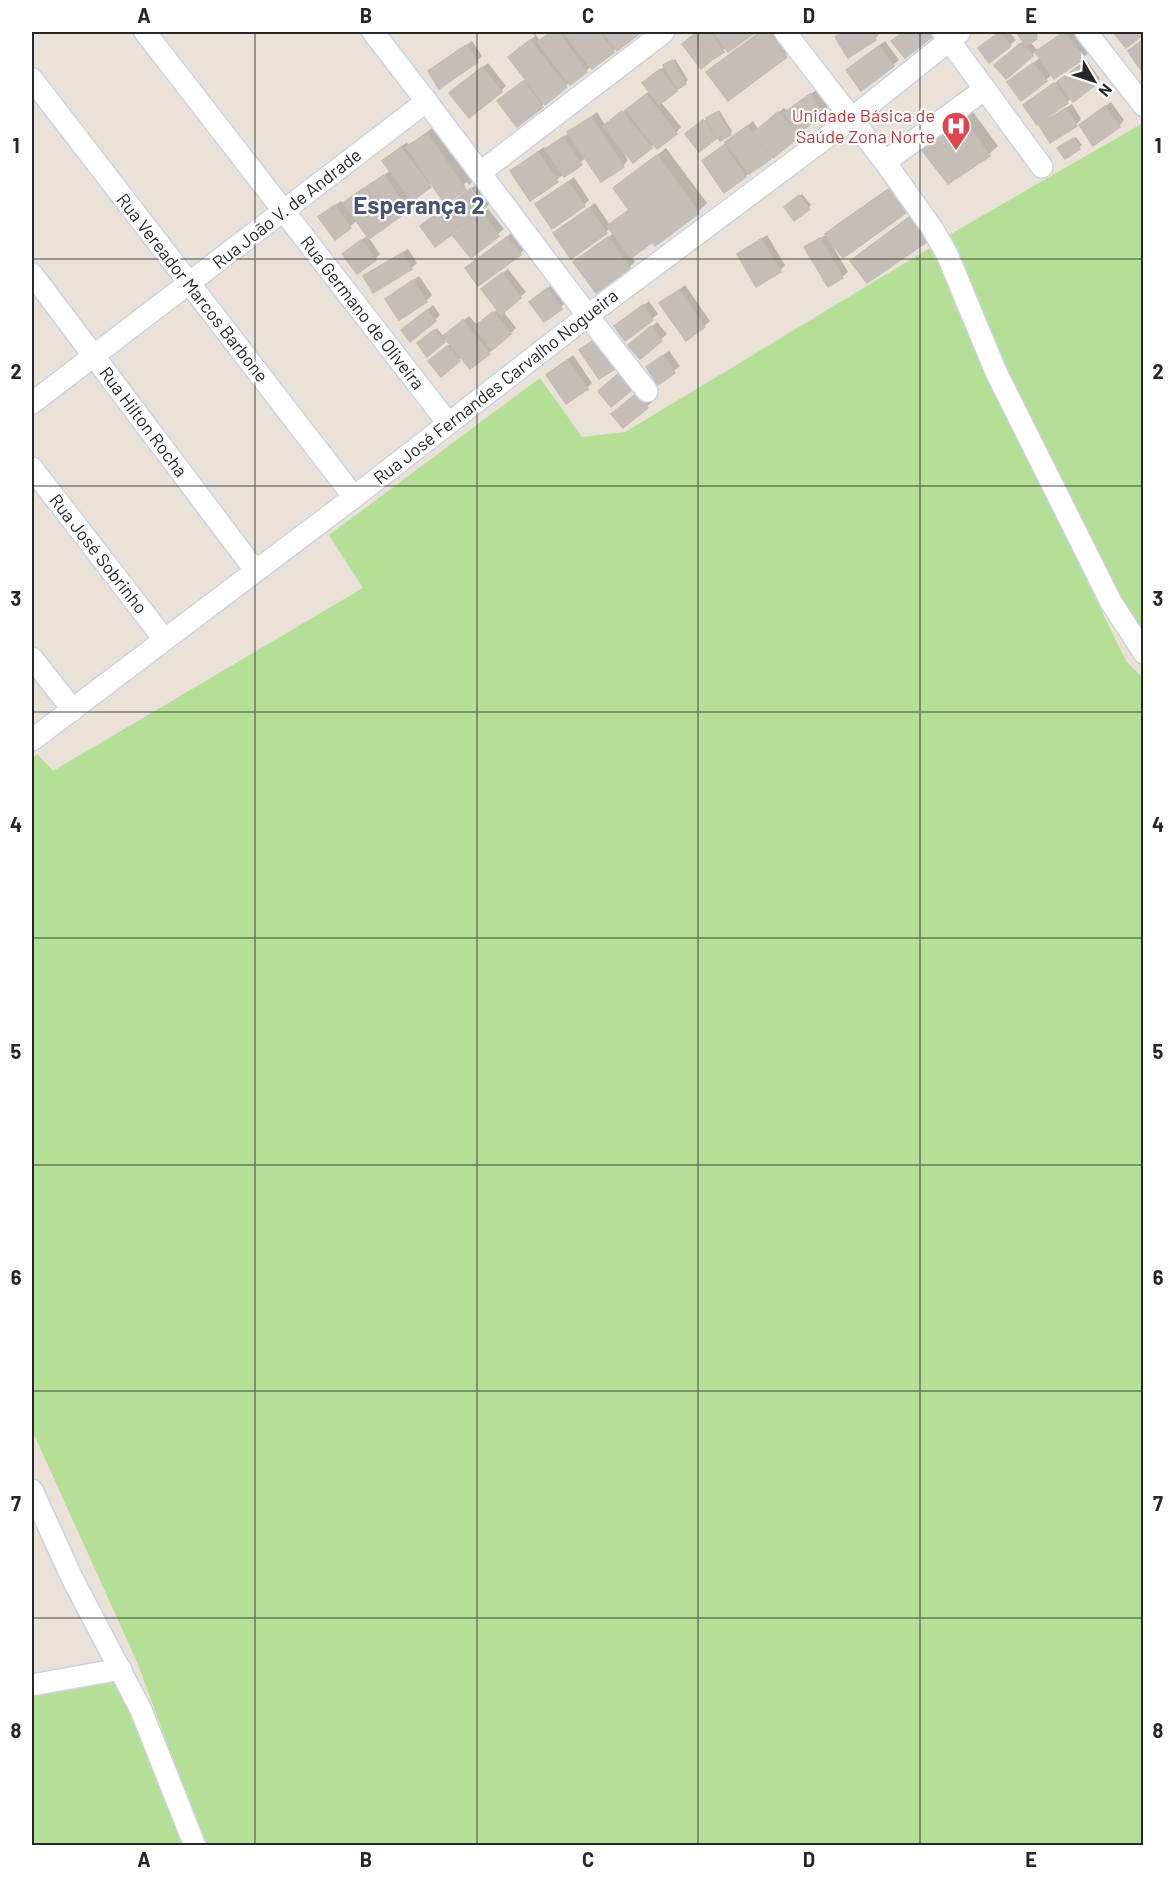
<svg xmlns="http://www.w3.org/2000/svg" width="1175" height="1877" font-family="Barlow,sans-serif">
<rect width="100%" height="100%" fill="#eae1d9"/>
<g fill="#b5df96">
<path d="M1143 123V643L1000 364 960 255 949 235Z"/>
<path d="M935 245 988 378 1126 661 1143 678V1845H205L137 1662 32 1430V759L37 754 53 771 363 588 329 535 540 378 582 437 625 432Z"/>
<path d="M114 1676 186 1845H32V1689Z"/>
</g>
<g fill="#0003">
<path d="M532 32H538L535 34 540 41 551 32H639L569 83 518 125 505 96 526 79 515 52 535 36Z"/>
<path d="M699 32H753L729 50 727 47 701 67 690 39Z"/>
<path d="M759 32H783L795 47 728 99 708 72Z"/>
<path d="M843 32H879L880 33 875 39 837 37Z"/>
<path d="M904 32H935L931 36H899Z"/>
<path d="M1000 32H1009L1016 40 1010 45 986 43Z"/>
<path d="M1018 32H1035L1038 36 1030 42 1038 51 1064 32H1075L1089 52 1084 57 1052 74 1046 80 1009 82 1041 57 1036 51 1032 55 1002 60 1024 41Z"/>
<path d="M472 41 482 56 477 61 430 72Z"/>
<path d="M885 41 899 60 893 65H853Z"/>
<path d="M675 59 688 80 661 102 681 127 676 133 651 147 623 148 622 150 628 160 623 166 586 158 530 199 512 171 517 166 544 147 546 150 597 112 605 125 650 91 649 78Z"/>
<path d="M1087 60 1100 79 1073 100 1072 98 1067 102 1031 100Z"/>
<path d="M488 63 506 86 501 91 457 87Z"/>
<path d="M816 90 829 108 770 158 725 191 709 156 753 121 758 129 784 108 788 112Z"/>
<path d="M1111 102 1124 120 1119 126 1086 120Z"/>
<path d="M1072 104 1081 119 1076 125 1040 126 1047 119Z"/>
<path d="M719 110 732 131 730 134 718 135 699 150 692 129Z"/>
<path d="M973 112 998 146 989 154 948 182 923 149 932 140Z"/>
<path d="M436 125 474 180 469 185 467 182 464 184 466 189 445 202 432 183 410 200 413 204 408 209 369 238 380 254 375 259 350 249 368 235 357 220 350 227 326 212 341 201 344 205 351 198 391 170 384 161 390 155 407 142 409 146Z"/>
<path d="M1076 137 1082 145 1065 157 1061 146Z"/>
<path d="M666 148 707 203 698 212 653 240 631 256 635 262 629 267 581 257 614 233 610 228 606 232 555 233 595 203 610 225 630 209 615 188Z"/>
<path d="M574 177 589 200 584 205 537 204Z"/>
<path d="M899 181 915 203 906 211 831 243 848 272 842 277 806 248 812 242 826 235 836 225Z"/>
<path d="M476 185 490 203 485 208 471 188Z"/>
<path d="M802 194 811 205 795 219 788 205Z"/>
<path d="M488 209 504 229 471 256 461 231Z"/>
<path d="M919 209 927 240 852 261 861 252Z"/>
<path d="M513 232 525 248 520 254 472 263Z"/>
<path d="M767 235 785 265 780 271 739 254Z"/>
<path d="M408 249 417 263 411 268 365 277 370 271Z"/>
<path d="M508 269 526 292 503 311 516 328 489 353 470 367 462 357 459 360 436 356 451 343 447 338 444 341 419 344 437 328 444 337 469 316 478 326 498 309 489 284Z"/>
<path d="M419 276 432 295 426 301 387 299Z"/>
<path d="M553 284 567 302 544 320 536 297Z"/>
<path d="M685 285 710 321 704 326 661 303Z"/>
<path d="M649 301 658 314 625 339 621 321Z"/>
<path d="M433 305 440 315 435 320 409 325Z"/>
<path d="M657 322 667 334 641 357 636 340Z"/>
<path d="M669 351 680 366 659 383 654 362Z"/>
<path d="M573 355 592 383 587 388 548 375Z"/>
<path d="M625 370 636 383 631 389 605 386Z"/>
<path d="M642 390 652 402 623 426Z"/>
</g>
<g fill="#c5beb8" stroke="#c4bdb3" stroke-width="1.5">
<path d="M551 32H558L587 72 570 85 537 42Z"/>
<path d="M563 32H599L614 52 592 69Z"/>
<path d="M603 32H637L639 34 617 51Z"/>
<path d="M698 32H710L724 52 714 59 695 33Z"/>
<path d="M713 32H756L728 52Z"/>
<path d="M760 32H769L787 57 728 101 706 72Z"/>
<path d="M844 32H871L876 40 848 58 835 37Z"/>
<path d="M904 32H927L932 37 905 58 891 41Z"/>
<path d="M1000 32 1011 46 989 63 978 48Z"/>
<path d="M1016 32H1032L1037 39 1026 46Z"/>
<path d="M1064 32 1085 58 1054 79 1035 52Z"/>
<path d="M1113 32H1144V34L1126 48Z"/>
<path d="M694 34 713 59 701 69 682 44Z"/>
<path d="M1144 39V67L1140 69 1128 51Z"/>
<path d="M530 40 567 87 545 105 508 57Z"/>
<path d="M1021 43 1033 56 1006 79 994 65Z"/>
<path d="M466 45 478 62 439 89 428 71Z"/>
<path d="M879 46 894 66 861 91 846 70Z"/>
<path d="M672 60 686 84 678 89 663 65Z"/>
<path d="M1033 63 1047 81 1021 101 1007 82Z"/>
<path d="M1080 65 1095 85 1073 102 1058 81Z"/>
<path d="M482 67 502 92 469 118 449 93Z"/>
<path d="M660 69 677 91 659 105 642 83Z"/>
<path d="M523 81 543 107 517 127 497 101Z"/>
<path d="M1054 83 1068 103 1037 125 1023 105Z"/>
<path d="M646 94 677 134 657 149 626 110Z"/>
<path d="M810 94 824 114 798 134 784 113Z"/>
<path d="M1105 106 1120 127 1093 146 1079 125Z"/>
<path d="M1066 108 1077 126 1050 143 1039 125Z"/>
<path d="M622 111 652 148 633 163 603 126Z"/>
<path d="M717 112 731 135 720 141 706 118Z"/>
<path d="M778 112 799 137 773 158 753 133Z"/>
<path d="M591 117 624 167 601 182 567 132Z"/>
<path d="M964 119 990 156 948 184 921 149Z"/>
<path d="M703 120 717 138 699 152 685 134Z"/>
<path d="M747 126 771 159 749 174 725 142Z"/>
<path d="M427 133 466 190 445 204 406 147Z"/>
<path d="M563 137 582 165 564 177 545 149Z"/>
<path d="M1073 138 1080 149 1065 159 1057 148Z"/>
<path d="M724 145 746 177 724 193 702 161Z"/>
<path d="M401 147 431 187 412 201 382 161Z"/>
<path d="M538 152 558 182 530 201 510 171Z"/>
<path d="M657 155 699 213 655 246 613 188Z"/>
<path d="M384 175 408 211 391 223 366 187Z"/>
<path d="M568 182 585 206 552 229 535 204Z"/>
<path d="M364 188 390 224 369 239 343 203Z"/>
<path d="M890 188 907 212 843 258 825 234Z"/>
<path d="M470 189 485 210 435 247 420 226Z"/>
<path d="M799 195 810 209 794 221 784 207Z"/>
<path d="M335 205 351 228 335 240 318 217Z"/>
<path d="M589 208 607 233 571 259 553 233Z"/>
<path d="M629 210 653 242 631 258 607 226Z"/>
<path d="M482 213 499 236 471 258 453 236Z"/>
<path d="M910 217 928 241 867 283 850 261Z"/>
<path d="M507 237 521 255 478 286 465 268Z"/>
<path d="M608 237 630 268 596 293 573 262Z"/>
<path d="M820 238 843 278 828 287 804 247Z"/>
<path d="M761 239 781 272 756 287 737 254Z"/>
<path d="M361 240 376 260 357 274 342 254Z"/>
<path d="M402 253 412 269 373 293 363 276Z"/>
<path d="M502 273 521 298 501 315 481 289Z"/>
<path d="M413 280 427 302 399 320 385 299Z"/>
<path d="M547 288 562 309 544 322 529 302Z"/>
<path d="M679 290 705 327 686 341 659 303Z"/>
<path d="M643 305 653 320 625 341 614 326Z"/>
<path d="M427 310 436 321 410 342 401 330Z"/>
<path d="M493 312 511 334 492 350 474 327Z"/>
<path d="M463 320 490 354 470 369 443 336Z"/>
<path d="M651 326 662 341 640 359 628 345Z"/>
<path d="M434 330 445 342 427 357 417 343Z"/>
<path d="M595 339 615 369 599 379 579 350Z"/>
<path d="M447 346 460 361 441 377 428 361Z"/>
<path d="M663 355 675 373 658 385 646 367Z"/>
<path d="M567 360 588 389 566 404 546 375Z"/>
<path d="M618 374 632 390 611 407 598 391Z"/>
<path d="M636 394 648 408 623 428 611 414Z"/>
</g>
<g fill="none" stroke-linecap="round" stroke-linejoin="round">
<g stroke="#ced3e0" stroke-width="24">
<g id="minor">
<path d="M145 32 448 423"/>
<path d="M373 32C466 151 553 274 647 391"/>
<path d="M785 32 885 162 932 228 947 254 996 372 1111 602 1144 653"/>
<path d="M943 32 1042 167"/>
<path d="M1086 32 1144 106"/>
<path d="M32 79 354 497"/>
<path d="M885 162 985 89"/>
<path d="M481 172 664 32"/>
<path d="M32 274 255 570"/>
<path d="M32 403 427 101"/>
<path d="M32 468 164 639"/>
<path d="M32 658 73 710"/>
<path d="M32 740 354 497 587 316 851 119 960 32"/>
<path d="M32 1490 72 1578 141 1710 195 1846"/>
<path d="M32 1685 121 1669"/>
</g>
</g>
<use href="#minor" stroke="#fff" stroke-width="21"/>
</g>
<path fill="none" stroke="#272727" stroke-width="1.5" stroke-opacity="0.55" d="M255 32V1846M477 32V1846M698 32V1846M920 32V1846M32 259H1144M32 486H1144M32 712H1144M32 938H1144M32 1165H1144M32 1391H1144M32 1618H1144"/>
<defs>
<g id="hospital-pin" transform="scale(1.5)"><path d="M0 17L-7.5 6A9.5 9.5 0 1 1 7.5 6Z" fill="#e0444e" stroke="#fff"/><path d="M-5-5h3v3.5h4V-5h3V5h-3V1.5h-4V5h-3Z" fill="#fff"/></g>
</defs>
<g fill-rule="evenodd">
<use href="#hospital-pin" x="956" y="126"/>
</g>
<g text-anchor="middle" stroke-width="4.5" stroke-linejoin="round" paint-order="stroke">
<g font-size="18" fill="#be3a42" stroke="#fff" text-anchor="end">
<text x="935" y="122">Unidade Básica de<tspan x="935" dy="21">Saúde Zona Norte</tspan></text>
</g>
<g font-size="18" fill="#272727" stroke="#fff">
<text transform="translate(287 209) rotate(-38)" y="6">Rua João V. de Andrade</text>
<text transform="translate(192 288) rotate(52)" y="6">Rua Vereador Marcos Barbone</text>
<text transform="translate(362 313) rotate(52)" y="6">Rua Germano de Oliveira</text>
<text transform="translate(496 387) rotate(-38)" y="6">Rua José Fernandes Carvalho Nogueira</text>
<text transform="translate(143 422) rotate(53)" y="6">Rua Hilton Rocha</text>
<text transform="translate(98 554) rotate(52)" y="6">Rua José Sobrinho</text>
</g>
<g font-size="24" font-weight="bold" fill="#495576" stroke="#fff">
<text x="419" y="214">Esperança 2</text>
</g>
</g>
<rect width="1175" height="1877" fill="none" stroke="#ffffff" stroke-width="66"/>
<g transform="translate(1094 81) rotate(129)" stroke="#ffffff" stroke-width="4.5" paint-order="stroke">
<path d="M0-4.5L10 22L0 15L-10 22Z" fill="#272727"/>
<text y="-9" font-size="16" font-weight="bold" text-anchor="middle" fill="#272727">N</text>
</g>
<rect x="33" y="33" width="1109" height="1811" fill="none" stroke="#272727" stroke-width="2"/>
<g font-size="20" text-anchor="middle" font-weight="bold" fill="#272727">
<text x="144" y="23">A</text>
<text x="366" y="23">B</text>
<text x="588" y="23">C</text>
<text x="809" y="23">D</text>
<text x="1031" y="23">E</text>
<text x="16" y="153">1</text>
<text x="1158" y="153">1</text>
<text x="16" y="379">2</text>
<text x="1158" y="379">2</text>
<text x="16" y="606">3</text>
<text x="1158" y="606">3</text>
<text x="16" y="832">4</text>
<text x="1158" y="832">4</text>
<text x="16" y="1059">5</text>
<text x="1158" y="1059">5</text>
<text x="16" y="1285">6</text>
<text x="1158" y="1285">6</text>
<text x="16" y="1511">7</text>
<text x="1158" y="1511">7</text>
<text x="16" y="1738">8</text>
<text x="1158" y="1738">8</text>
<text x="144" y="1867">A</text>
<text x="366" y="1867">B</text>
<text x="588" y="1867">C</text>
<text x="809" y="1867">D</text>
<text x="1031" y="1867">E</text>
</g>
</svg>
